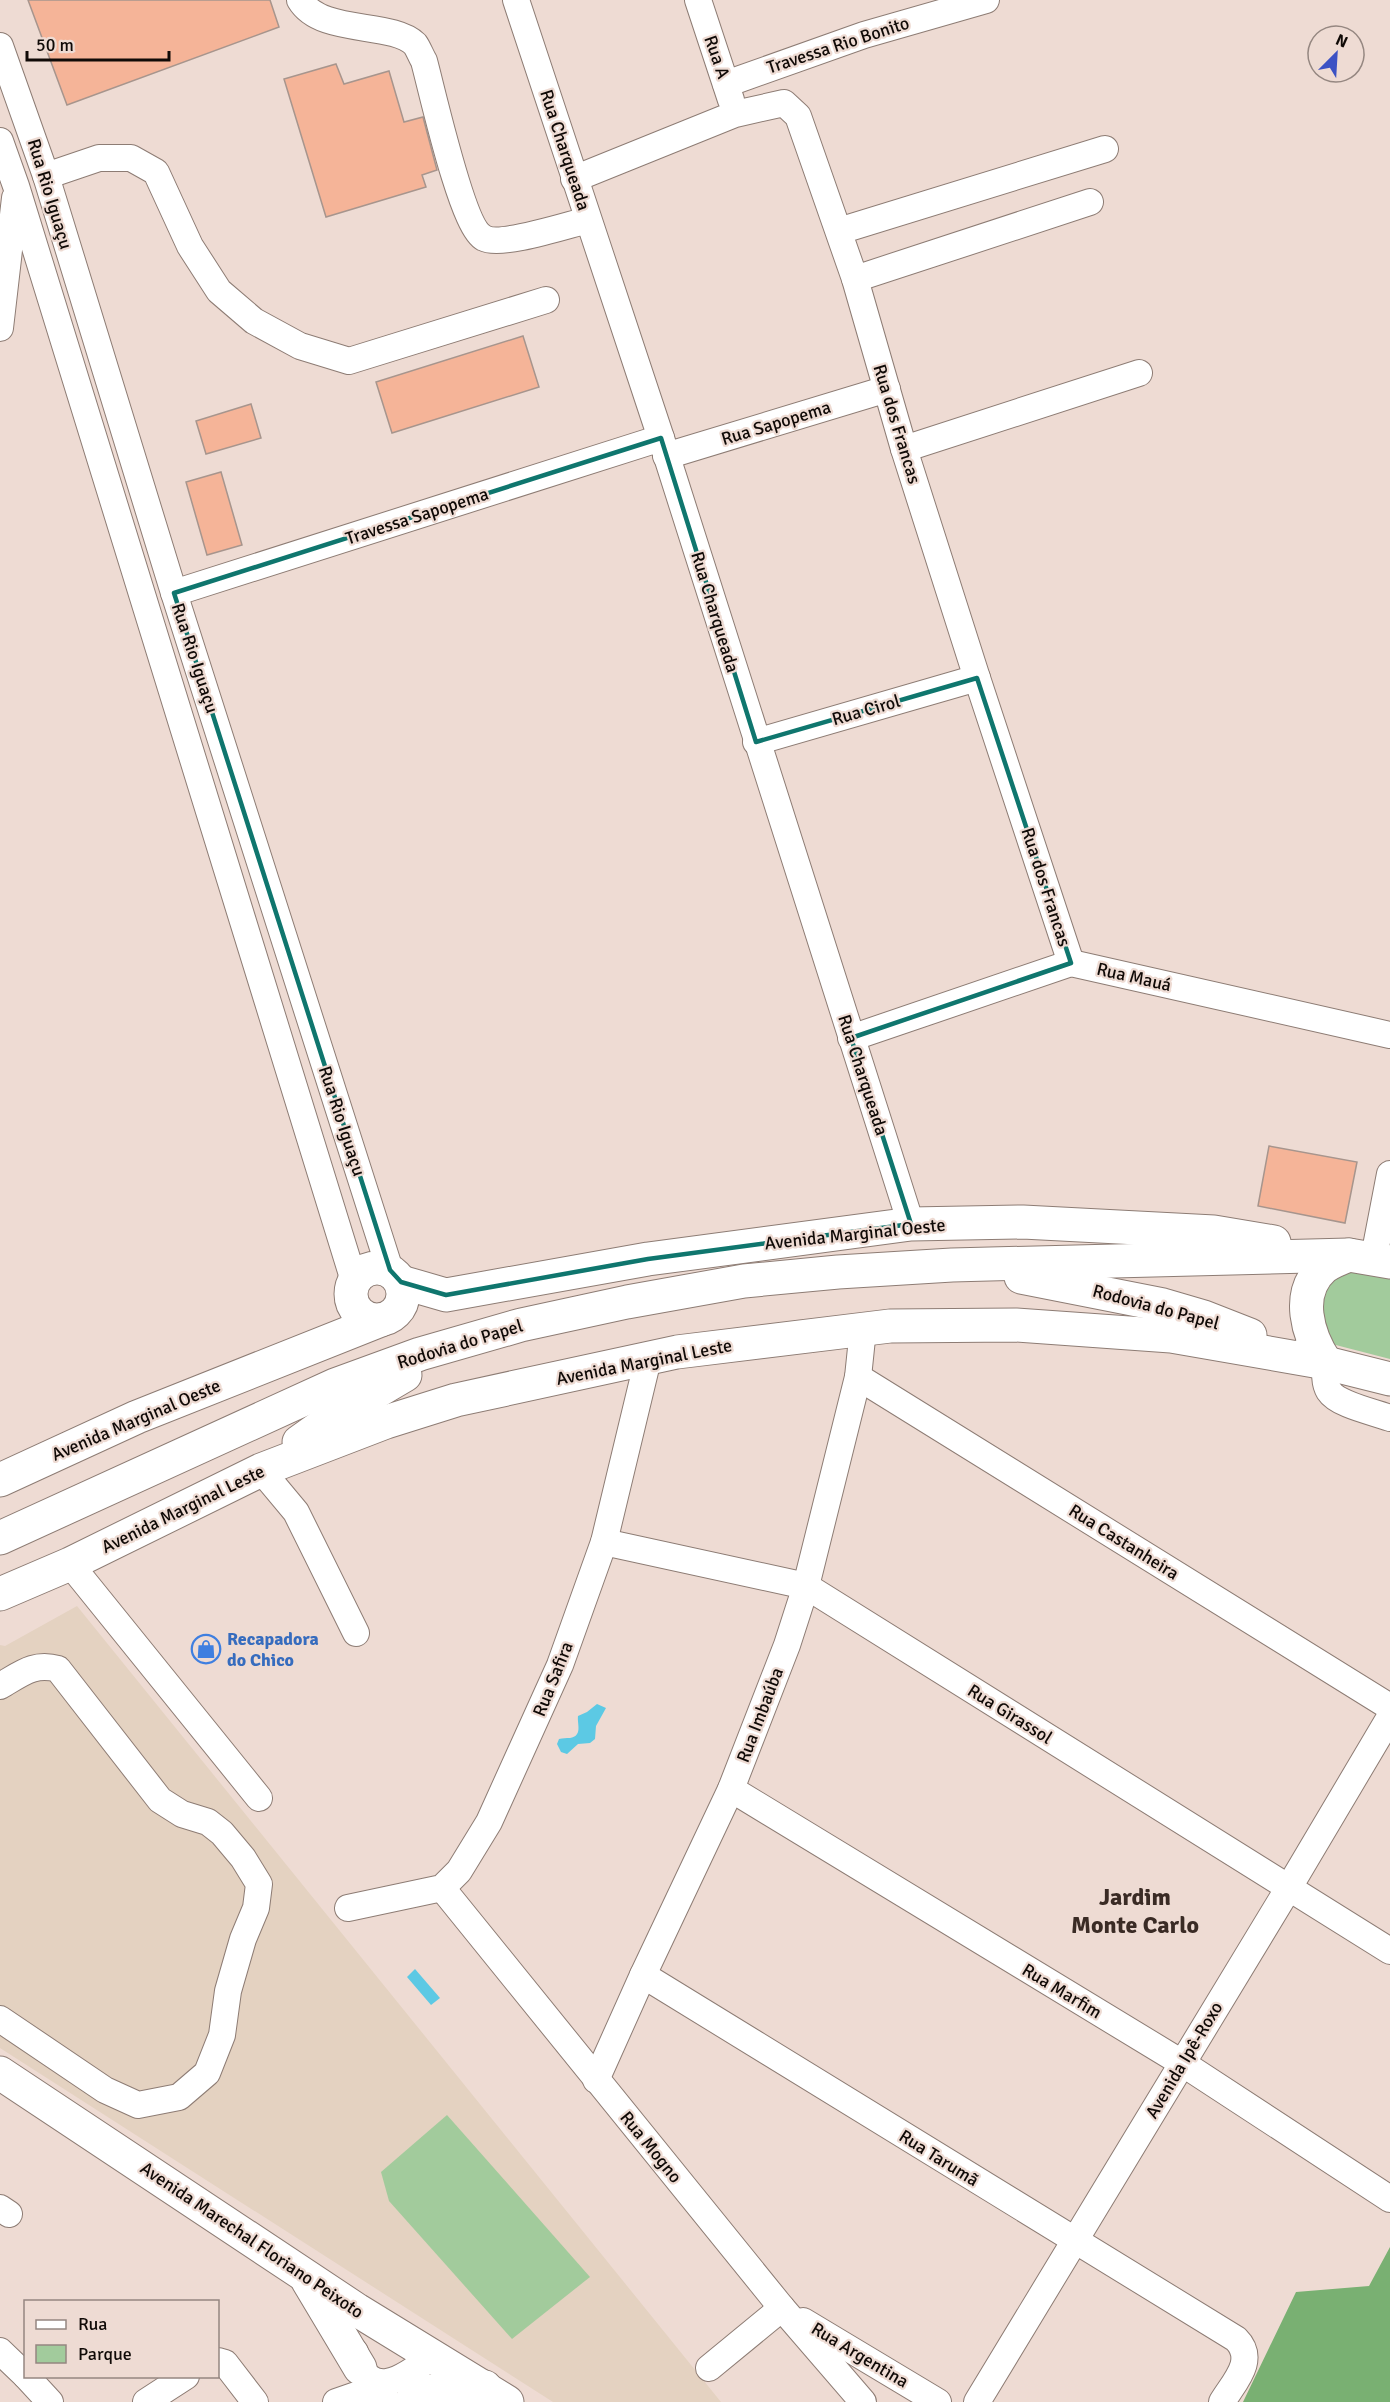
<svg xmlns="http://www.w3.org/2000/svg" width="1390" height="2402" font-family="Signika,sans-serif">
<rect width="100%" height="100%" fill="#eedbd3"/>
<path fill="#e4d2c1" d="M77 1606 721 2402H553L0 2048V1645L5 1646Z"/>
<g fill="#a2cb9c">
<path d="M1340 1259 1390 1272V1359L1328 1343 1322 1333 1324 1275Z"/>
<path d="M447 2115 590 2277 512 2339 389 2201 381 2172Z"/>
</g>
<path fill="#79b072" d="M1390 2247V2402H1243L1296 2292 1369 2286Z"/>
<g fill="#5cc9e4">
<path d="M597 1704 606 1708 596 1726 595 1739 590 1743 578 1744 567 1754 561 1752 557 1744 559 1739C563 1738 566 1738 570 1738 583 1736 577 1724 578 1716L587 1712Z"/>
<path d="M415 1969 440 1998 431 2005 407 1977Z"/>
</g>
<g fill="#f5b498" stroke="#a7958d" stroke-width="1.5">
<path d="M28 0H270L279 27 67 105Z"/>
<path d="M336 64 344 84 389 71 404 122 423 117 437 170 422 175 426 187 326 217 284 79Z"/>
<path d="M523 336 539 387 392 433 376 382Z"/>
<path d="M251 404 261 438 206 454 196 421Z"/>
<path d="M221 472 242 545 207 555 186 482Z"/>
<path d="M1269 1146 1357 1162 1345 1223 1258 1206Z"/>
</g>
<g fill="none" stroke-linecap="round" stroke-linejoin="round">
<g stroke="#8d7c74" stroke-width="28">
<g id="minor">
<path d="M300 0C321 35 391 21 415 44 418 48 421 56 424 61 432 90 462 227 484 238 501 247 567 225 588 220"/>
<path d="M516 0 661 438 911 1224"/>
<path d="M698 0 731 100"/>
<path d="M0 46 46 176 174 593 390 1270"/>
<path d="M726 84 864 35 986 0"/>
<path d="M0 141 16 186 354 1281"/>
<path d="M46 176 99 158H131L156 172 190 246 219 291 254 321 300 346 349 361 546 300"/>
<path d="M574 179 735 114 784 103 798 116 855 279 904 449 977 678 1071 963"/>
<path d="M839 231 1105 149"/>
<path d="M855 279 1090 202"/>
<path d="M0 328 15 198"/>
<path d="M904 449 1139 373"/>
<path d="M666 456 887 389"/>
<path d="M174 593 661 438"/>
<path d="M756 742 977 678"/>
<path d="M851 1038 1071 963 1390 1035"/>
<path d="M1374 1257 1390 1174"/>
<path d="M1326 1363C1325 1372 1324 1383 1329 1391 1338 1405 1374 1412 1390 1418"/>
<path d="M858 1377 1390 1707"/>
<path d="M261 1470 296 1512 356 1633"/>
<path d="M604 1542 806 1586 1390 1951"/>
<path d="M70 1564 259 1798"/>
<path d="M0 1686C21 1674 34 1662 58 1669L160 1800 182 1814 208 1822 222 1833 243 1858 259 1884 256 1908 243 1939 228 1991 222 2035 207 2073 179 2097 138 2105 105 2090 0 2019"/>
<path d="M731 1789 1182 2063 1390 2199"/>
<path d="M442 1888 782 2308 863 2402"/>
<path d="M348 1908 442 1888 459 1871 489 1822 560 1665 604 1542 648 1359"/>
<path d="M643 1975 1236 2339C1257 2360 1234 2382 1222 2402"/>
<path d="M596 2080 643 1975 731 1789 787 1645 806 1586 858 1377 863 1329"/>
<path d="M0 2208 9 2214"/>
<path d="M803 2321 938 2402"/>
<path d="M0 2351 26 2376"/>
<path d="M355 2352C369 2402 402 2380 431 2357"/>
<path d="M218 2361 225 2363 255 2402"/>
<path d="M709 2368 782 2308"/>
<path d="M26 2376 50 2402"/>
<path d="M146 2402 186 2376"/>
<path d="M336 2402 382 2386 385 2396"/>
<path d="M977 2402 1288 1889 1390 1717"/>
</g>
</g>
<g stroke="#8d7c74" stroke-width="35">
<g id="major">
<circle cx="377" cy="1294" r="26"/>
<path d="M1021 1277 1163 1305 1204 1317 1250 1335"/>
<path d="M401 1282 446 1295 648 1259 911 1224 1023 1222 1214 1232 1274 1242"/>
<path d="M1304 1355 1326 1363 1390 1379"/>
<path d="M1326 1363C1308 1336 1294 1293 1324 1267 1331 1262 1341 1258 1349 1255"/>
<path d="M299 1442 337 1415 405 1375"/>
<path d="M0 1480 137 1417 381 1320"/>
<path d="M0 1538 335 1385 420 1354 521 1325 627 1302 744 1281 838 1272 952 1265 1349 1255 1390 1262"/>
<path d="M0 1594 70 1564 261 1470 386 1422 456 1400 677 1352 890 1326 1016 1325 1171 1336 1326 1363"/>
<path d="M0 2073 357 2310 507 2402"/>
<path d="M308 2281 360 2368"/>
<path d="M411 2402 431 2391 485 2387"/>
</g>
</g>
<use href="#minor" stroke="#fff" stroke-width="26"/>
<use href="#major" stroke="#fff" stroke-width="33"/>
</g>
<path fill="none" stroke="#0f766e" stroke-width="4.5" stroke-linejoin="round" d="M661 438 756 742 977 678 1071 963 851 1038 911 1224 648 1259 446 1295 401 1282 390 1270 174 593Z"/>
<defs>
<g id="shop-ring" transform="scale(1.5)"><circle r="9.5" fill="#eedbd3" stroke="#3f7fe0" stroke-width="1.5"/><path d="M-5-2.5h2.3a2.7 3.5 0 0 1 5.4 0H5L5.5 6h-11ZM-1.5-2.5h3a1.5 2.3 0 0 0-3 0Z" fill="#3f7fe0"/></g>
</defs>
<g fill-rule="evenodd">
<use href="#shop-ring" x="206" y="1649"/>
</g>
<g text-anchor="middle" stroke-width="4.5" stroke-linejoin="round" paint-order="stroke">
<g font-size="18" fill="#100a07" stroke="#eedbd3">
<text transform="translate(838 45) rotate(-18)" y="6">Travessa Rio Bonito</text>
<text transform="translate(717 57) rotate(71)" y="6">Rua A</text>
<text transform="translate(565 150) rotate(72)" y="6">Rua Charqueada</text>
<text transform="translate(50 194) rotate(73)" y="6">Rua Rio Iguaçu</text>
<text transform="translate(776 423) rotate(-17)" y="6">Rua Sapopema</text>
<text transform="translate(897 424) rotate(73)" y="6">Rua dos Francas</text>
<text transform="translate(417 516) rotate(-18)" y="6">Travessa Sapopema</text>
<text transform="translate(715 612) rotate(73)" y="6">Rua Charqueada</text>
<text transform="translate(195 658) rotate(72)" y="6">Rua Rio Iguaçu</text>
<text transform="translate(866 710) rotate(-16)" y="6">Rua Cirol</text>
<text transform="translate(1046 887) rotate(72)" y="6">Rua dos Francas</text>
<text transform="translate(1134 977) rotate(13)" y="6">Rua Mauá</text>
<text transform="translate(863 1075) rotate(72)" y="6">Rua Charqueada</text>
<text transform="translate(342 1121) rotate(72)" y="6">Rua Rio Iguaçu</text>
<text transform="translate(855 1234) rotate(-6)" y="6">Avenida Marginal Oeste</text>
<text transform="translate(1156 1307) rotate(15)" y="6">Rodovia do Papel</text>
<text transform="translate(460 1344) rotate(-17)" y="6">Rodovia do Papel</text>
<text transform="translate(644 1362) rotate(-11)" y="6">Avenida Marginal Leste</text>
<text transform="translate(136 1420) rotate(-23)" y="6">Avenida Marginal Oeste</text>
<text transform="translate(183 1509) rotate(-26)" y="6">Avenida Marginal Leste</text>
<text transform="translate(1124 1542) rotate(32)" y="6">Rua Castanheira</text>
<text transform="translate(553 1679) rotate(-68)" y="6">Rua Safira</text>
<text transform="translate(1010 1714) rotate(32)" y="6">Rua Girassol</text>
<text transform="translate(760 1715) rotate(-69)" y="6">Rua Imbaúba</text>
<text transform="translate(1062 1991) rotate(31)" y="6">Rua Marfim</text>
<text transform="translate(1184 2060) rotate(-59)" y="6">Avenida Ipê-Roxo</text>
<text transform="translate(651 2147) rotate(51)" y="6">Rua Mogno</text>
<text transform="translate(939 2158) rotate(32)" y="6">Rua Tarumã</text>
<text transform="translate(252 2240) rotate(34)" y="6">Avenida Marechal Floriano Peixoto</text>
<text transform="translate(860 2355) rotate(31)" y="6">Rua Argentina</text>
</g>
<g font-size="18" font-weight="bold" fill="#366cbe" stroke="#eedbd3" text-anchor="start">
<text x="227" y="1645">Recapadora<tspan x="227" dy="21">do Chico</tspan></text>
</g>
<g font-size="24" font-weight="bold" fill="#3a2b25" stroke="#eedbd3">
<text x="1135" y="1905">Jardim<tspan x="1135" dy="28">Monte Carlo</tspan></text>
</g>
</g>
<rect x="24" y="2300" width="195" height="78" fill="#eedbd3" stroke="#958781" stroke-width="1.5"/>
<rect x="36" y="2320" width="30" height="9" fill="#ffffff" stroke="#958781" stroke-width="1.5"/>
<text x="78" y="2330" font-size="18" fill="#100a07">Rua</text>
<rect x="36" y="2345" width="30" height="18" fill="#a2cb9c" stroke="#958781" stroke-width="1.5"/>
<text x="78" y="2360" font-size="18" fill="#100a07">Parque</text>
<g transform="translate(1336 54) rotate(24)"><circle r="28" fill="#eedbd3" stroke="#958781" stroke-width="1.5"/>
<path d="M0-4.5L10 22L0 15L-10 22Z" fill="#3c52c4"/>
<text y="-9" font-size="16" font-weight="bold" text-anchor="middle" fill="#100a07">N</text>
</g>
<path d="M27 51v9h142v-9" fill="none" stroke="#100a07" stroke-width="3"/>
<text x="36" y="51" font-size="18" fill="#100a07" stroke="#eedbd3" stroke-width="4.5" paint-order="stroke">50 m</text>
</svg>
